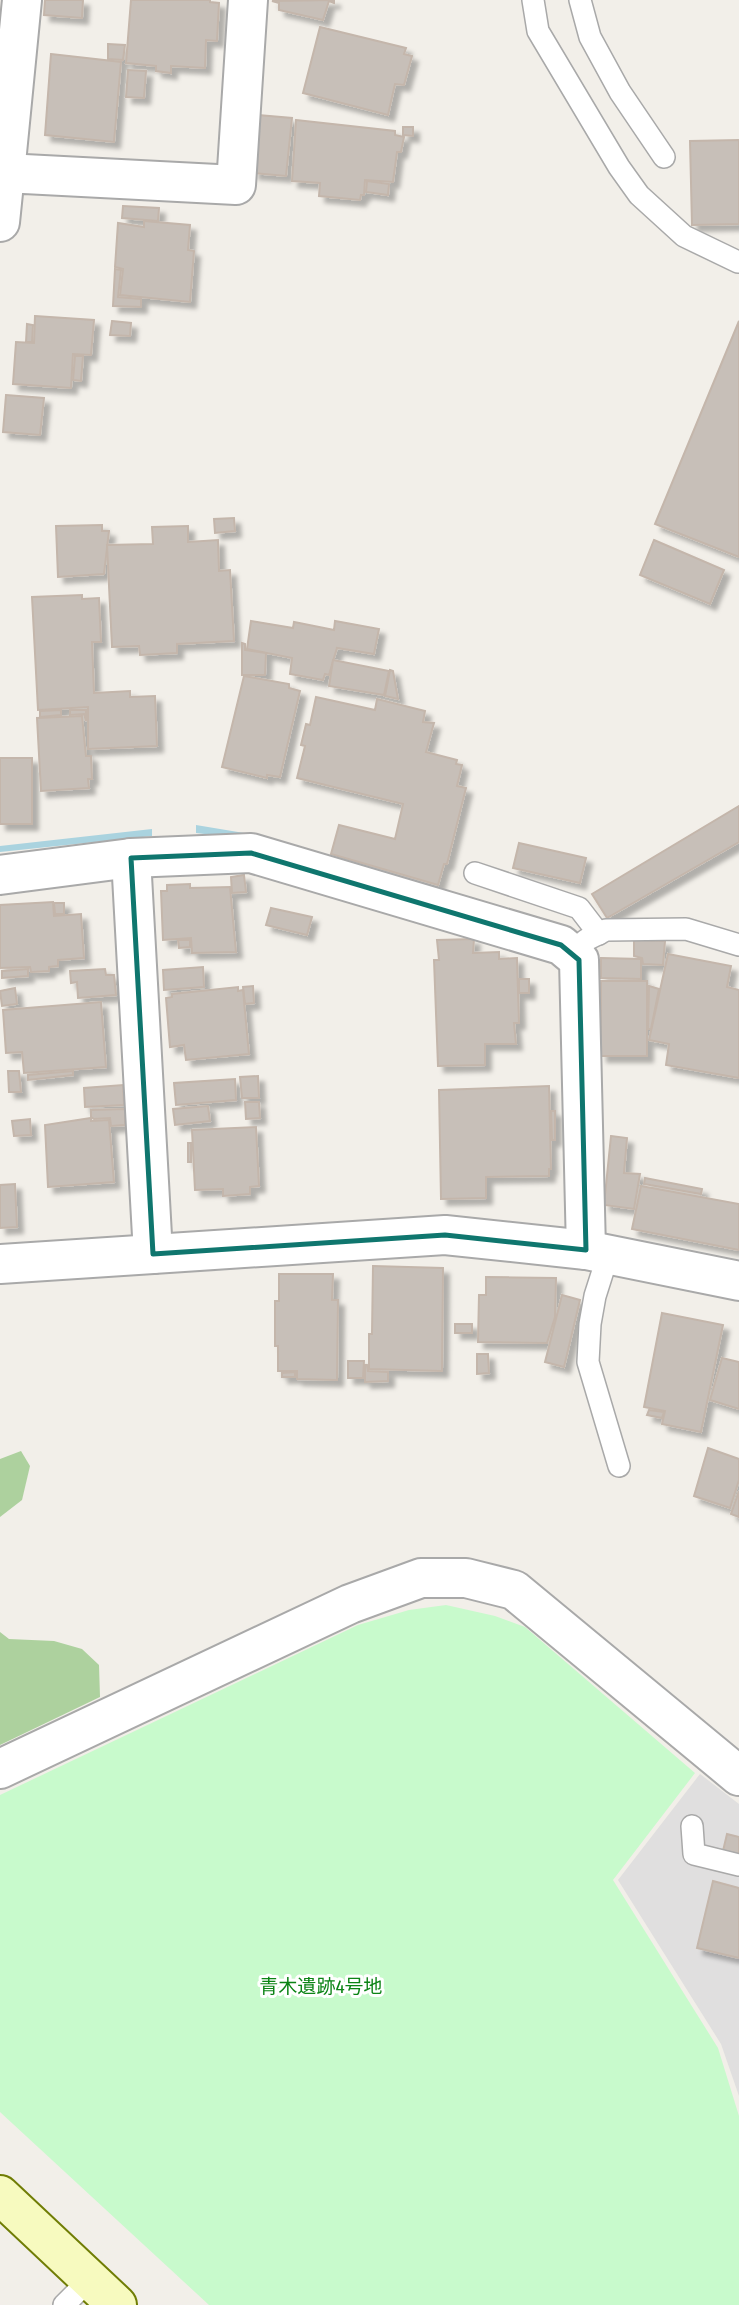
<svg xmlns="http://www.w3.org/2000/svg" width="739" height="2305" font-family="'Fira Sans Condensed','Noto Sans JP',sans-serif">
<defs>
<filter id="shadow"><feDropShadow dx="6" dy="6" stdDeviation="2" flood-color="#0004"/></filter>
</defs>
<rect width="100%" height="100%" fill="#f2efe9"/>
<path fill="#e0dfdf" d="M700 1774 739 1804V2096L721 2044 618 1880Z"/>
<g fill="#add19e">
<path d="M21 1451 30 1466 22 1500 0 1517V1459Z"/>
<path d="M0 1632 9 1639 54 1641 82 1649 99 1665 100 1697 0 1745Z"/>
</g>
<path fill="#c8facc" d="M446 1605 495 1616 525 1627 695 1773 613 1880 718 2048 739 2116V2305H209L0 2112V1795L358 1625 409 1610Z"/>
<g fill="#aad3df">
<path d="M196 825 262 836 552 922 230 837 196 833Z"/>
<path d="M152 829V836L0 852V846Z"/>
</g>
<g fill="#c7bfb8" stroke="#c4b6ab" stroke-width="2" filter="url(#shadow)">
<path d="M45 0H83L82 18 44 15Z"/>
<path d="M131 0H210V2L219 3 217 41 206 40 205 68 171 66V73L156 71V66L126 63Z"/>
<path d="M334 0V3L329 1 323 20 279 10V3L272 1Z"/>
<path d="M320 27 406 48 404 54 412 56 404 85 395 84 388 115 303 93Z"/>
<path d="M108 44 125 45 123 60 108 59Z"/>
<path d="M51 54 121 62 114 142 45 135Z"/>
<path d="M128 70 146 71 144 98 126 97Z"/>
<path d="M258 115 292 118 286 176 253 173Z"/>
<path d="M296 120 395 131V135L404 137 401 152H397L393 182 365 180 364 195H361L360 200 319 196 320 183 292 181Z"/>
<path d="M403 127H413V136L403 135Z"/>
<path d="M739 140V224L692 225 690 141Z"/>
<path d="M367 181 389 184 388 195 366 192Z"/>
<path d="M123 206 159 208 158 221 122 218Z"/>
<path d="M144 221 190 225 188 250 194 251 190 302 120 295 123 269 115 267 118 223 144 227Z"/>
<path d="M115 269 121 270 118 297 141 299V307L113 306Z"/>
<path d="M35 316 94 320 91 355 73 354 71 388 13 384 16 342 34 343Z"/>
<path d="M112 321 131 323 130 336 110 335Z"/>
<path d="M739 321V557L655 524Z"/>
<path d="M27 324 33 325 32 342H26Z"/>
<path d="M75 356H83L81 381 73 380Z"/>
<path d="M6 395 44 398 40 435 3 432Z"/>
<path d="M234 518 235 531 215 533 214 519Z"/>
<path d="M102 525V531H109L104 574 58 577 56 526Z"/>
<path d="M188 526V542L218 540 219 571 230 570 234 641 177 644V653L140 655 139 646 112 647 107 545 153 544 152 527Z"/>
<path d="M654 540 724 570 710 604 640 575Z"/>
<path d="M82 595V599L99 598 101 642H92L94 693 130 691V697L155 696 157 746 88 749V707L38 710 32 597Z"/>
<path d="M251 621 293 628 294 622 334 630 335 621 379 629 374 654 337 648 329 675 325 674 323 680 290 674 292 658 247 649Z"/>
<path d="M242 643 245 644V650L266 653 265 675H242Z"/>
<path d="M333 660 389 671 384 695 329 686Z"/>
<path d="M390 670 393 671 398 699 385 696Z"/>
<path d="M244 676 289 684V688L300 691 280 777 267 775V778L222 767Z"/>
<path d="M316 697 375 710 377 699 425 711 423 722 434 723 426 752 457 760 456 764 462 765 457 786 466 788 447 864H444L438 885 331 854 339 825 395 839 403 804 297 778 305 746 301 745 306 724 310 725Z"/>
<path d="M61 710V715L40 717V711Z"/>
<path d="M70 710H86V721L84 714 70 715Z"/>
<path d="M82 716 86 756H91L92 779H88L89 788 41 791 37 718Z"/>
<rect x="0" y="758" width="32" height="66"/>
<path d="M739 806V842L607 918 592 894Z"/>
<path d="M519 843 586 858 580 883 513 868Z"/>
<path d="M244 875 246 892 232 893 231 877Z"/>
<path d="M190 884V888L230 887 236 952 192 953 191 938 163 940 161 891H167V885Z"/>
<path d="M53 902 54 916 81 914 84 958 58 960V966L49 967V971L31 972 30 967 0 968V905Z"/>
<path d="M54 903H64V914H55Z"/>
<path d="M271 908 312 917 307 935 266 925Z"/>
<path d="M474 939 473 953 499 952V959L517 958 519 1023H514L516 1044H485V1065L438 1066 434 960H439L437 940Z"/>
<path d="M178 940H190V947L179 948Z"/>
<path d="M634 940 665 941 663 965 643 964 642 958 634 956Z"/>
<path d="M668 954 731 966 727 987 739 990V1078L666 1065 669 1044 649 1040Z"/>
<path d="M601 958 641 959V979L601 978Z"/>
<path d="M203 967 204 987 164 990 163 970Z"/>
<path d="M28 969V976L2 978V971Z"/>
<path d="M105 969 106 975H114L116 995 78 998 77 982 71 983 70 971Z"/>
<rect x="519" y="979" width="10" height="14"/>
<rect x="601" y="981" width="46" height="75"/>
<path d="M253 986 254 1003 245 1004 243 987Z"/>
<path d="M649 986 659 989 651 1029H648Z"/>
<path d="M238 987V991L243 990 249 1054 186 1060 184 1045 170 1047 166 998 172 997V994Z"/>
<path d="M15 988 17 1004 2 1006 0 991Z"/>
<path d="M101 1002 106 1067 24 1073 22 1052 6 1053 3 1010Z"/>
<path d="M8 1071H19L21 1092H9Z"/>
<path d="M73 1071V1075L28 1080V1075Z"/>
<path d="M258 1076 259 1098H242L240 1077Z"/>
<path d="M235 1079 236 1100 176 1105 174 1083Z"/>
<path d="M123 1085 124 1105 85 1107 84 1088Z"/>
<path d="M549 1086 551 1169H549V1176L486 1177V1198L441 1199 439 1090Z"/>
<path d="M245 1102H259L260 1118 246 1119Z"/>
<path d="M208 1106 210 1121 175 1125 173 1109Z"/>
<path d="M125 1109V1125L111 1126 110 1118 94 1119 91 1117V1110Z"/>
<path d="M551 1111H555V1140H552Z"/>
<path d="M91 1118V1121L109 1120 114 1182 48 1187 45 1125Z"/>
<path d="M30 1119 31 1135 14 1136 12 1121Z"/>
<path d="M256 1127 259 1186 250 1187V1194L223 1196V1189L195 1190 192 1130Z"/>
<path d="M611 1136 627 1138 624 1173 640 1174 634 1209 604 1205Z"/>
<rect x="188" y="1143" width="3" height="19"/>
<path d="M645 1178 702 1189 701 1194 644 1184Z"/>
<path d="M15 1184 17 1227 0 1228V1185Z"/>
<path d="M641 1186 739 1204V1250L632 1229Z"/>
<path d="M373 1266 443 1268 442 1371 369 1369V1334H372Z"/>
<path d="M279 1274H333L332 1300H338L337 1380 297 1379V1371H278V1346H275V1301H279Z"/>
<path d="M486 1277 556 1278 555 1317 547 1343 478 1342 479 1295H486Z"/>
<path d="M562 1295 580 1300 564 1367 545 1362Z"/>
<path d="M662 1313 723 1325 701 1432 662 1424 665 1411 644 1407Z"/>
<rect x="455" y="1324" width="17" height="9"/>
<path d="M477 1354H488L489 1373 477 1374Z"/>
<path d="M722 1358 739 1362V1409L710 1400Z"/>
<path d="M348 1361H364L363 1378H348Z"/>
<path d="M365 1365H367L368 1371 388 1372V1381L365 1382Z"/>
<path d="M295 1372V1377H282V1373Z"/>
<path d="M649 1410 664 1412 662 1418 647 1415Z"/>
<path d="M708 1448 739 1459V1480L730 1508 694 1496Z"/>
<path d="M739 1491V1517L731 1514Z"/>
<path d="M727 1834 739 1837V1855L723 1851Z"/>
<path d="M713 1881 739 1888V1958L697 1948Z"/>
</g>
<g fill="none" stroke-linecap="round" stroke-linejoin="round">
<g stroke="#a9a9a9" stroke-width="24">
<g id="lane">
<path d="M533 0 538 31 619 167 639 195 684 236 738 262"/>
<path d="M580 0 590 37 620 92 664 157"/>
<path d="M475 873 579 908 599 934"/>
<path d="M571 953 586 940 606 930 686 929 739 945"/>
<path d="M608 1255 595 1296 590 1324 588 1362 619 1466"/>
<path d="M692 1826 694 1854 739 1865"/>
<path d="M64 2305 90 2279"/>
</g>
</g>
<g stroke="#a9a9a9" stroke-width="42">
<g id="street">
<path d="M0 173H5L22 0"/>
<path d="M0 222 5 173 236 185 248 0"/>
<path d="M131 858 153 1254"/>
<path d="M0 875 131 858 251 853 561 945 579 960 586 1250"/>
<path d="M0 1264 445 1235 586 1250 739 1281"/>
<path d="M0 1769 350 1604 421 1578H466L514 1590 739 1776"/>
</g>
</g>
<g stroke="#707d05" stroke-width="42">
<path id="secondary" d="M0 2195 117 2305"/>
</g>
<use href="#lane" stroke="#fff" stroke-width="21"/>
<use href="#street" stroke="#fff" stroke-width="38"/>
<use href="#secondary" stroke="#f7fabf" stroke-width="38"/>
</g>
<path fill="none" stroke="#0f766e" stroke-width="5" stroke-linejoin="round" d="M251 853 561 945 579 960 586 1250 445 1235 153 1254 131 858Z"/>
<g text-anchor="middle" stroke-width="6" stroke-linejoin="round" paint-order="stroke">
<g font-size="19" fill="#0c8416" stroke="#fff">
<text x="321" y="1993">青木遺跡4号地</text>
</g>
</g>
</svg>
